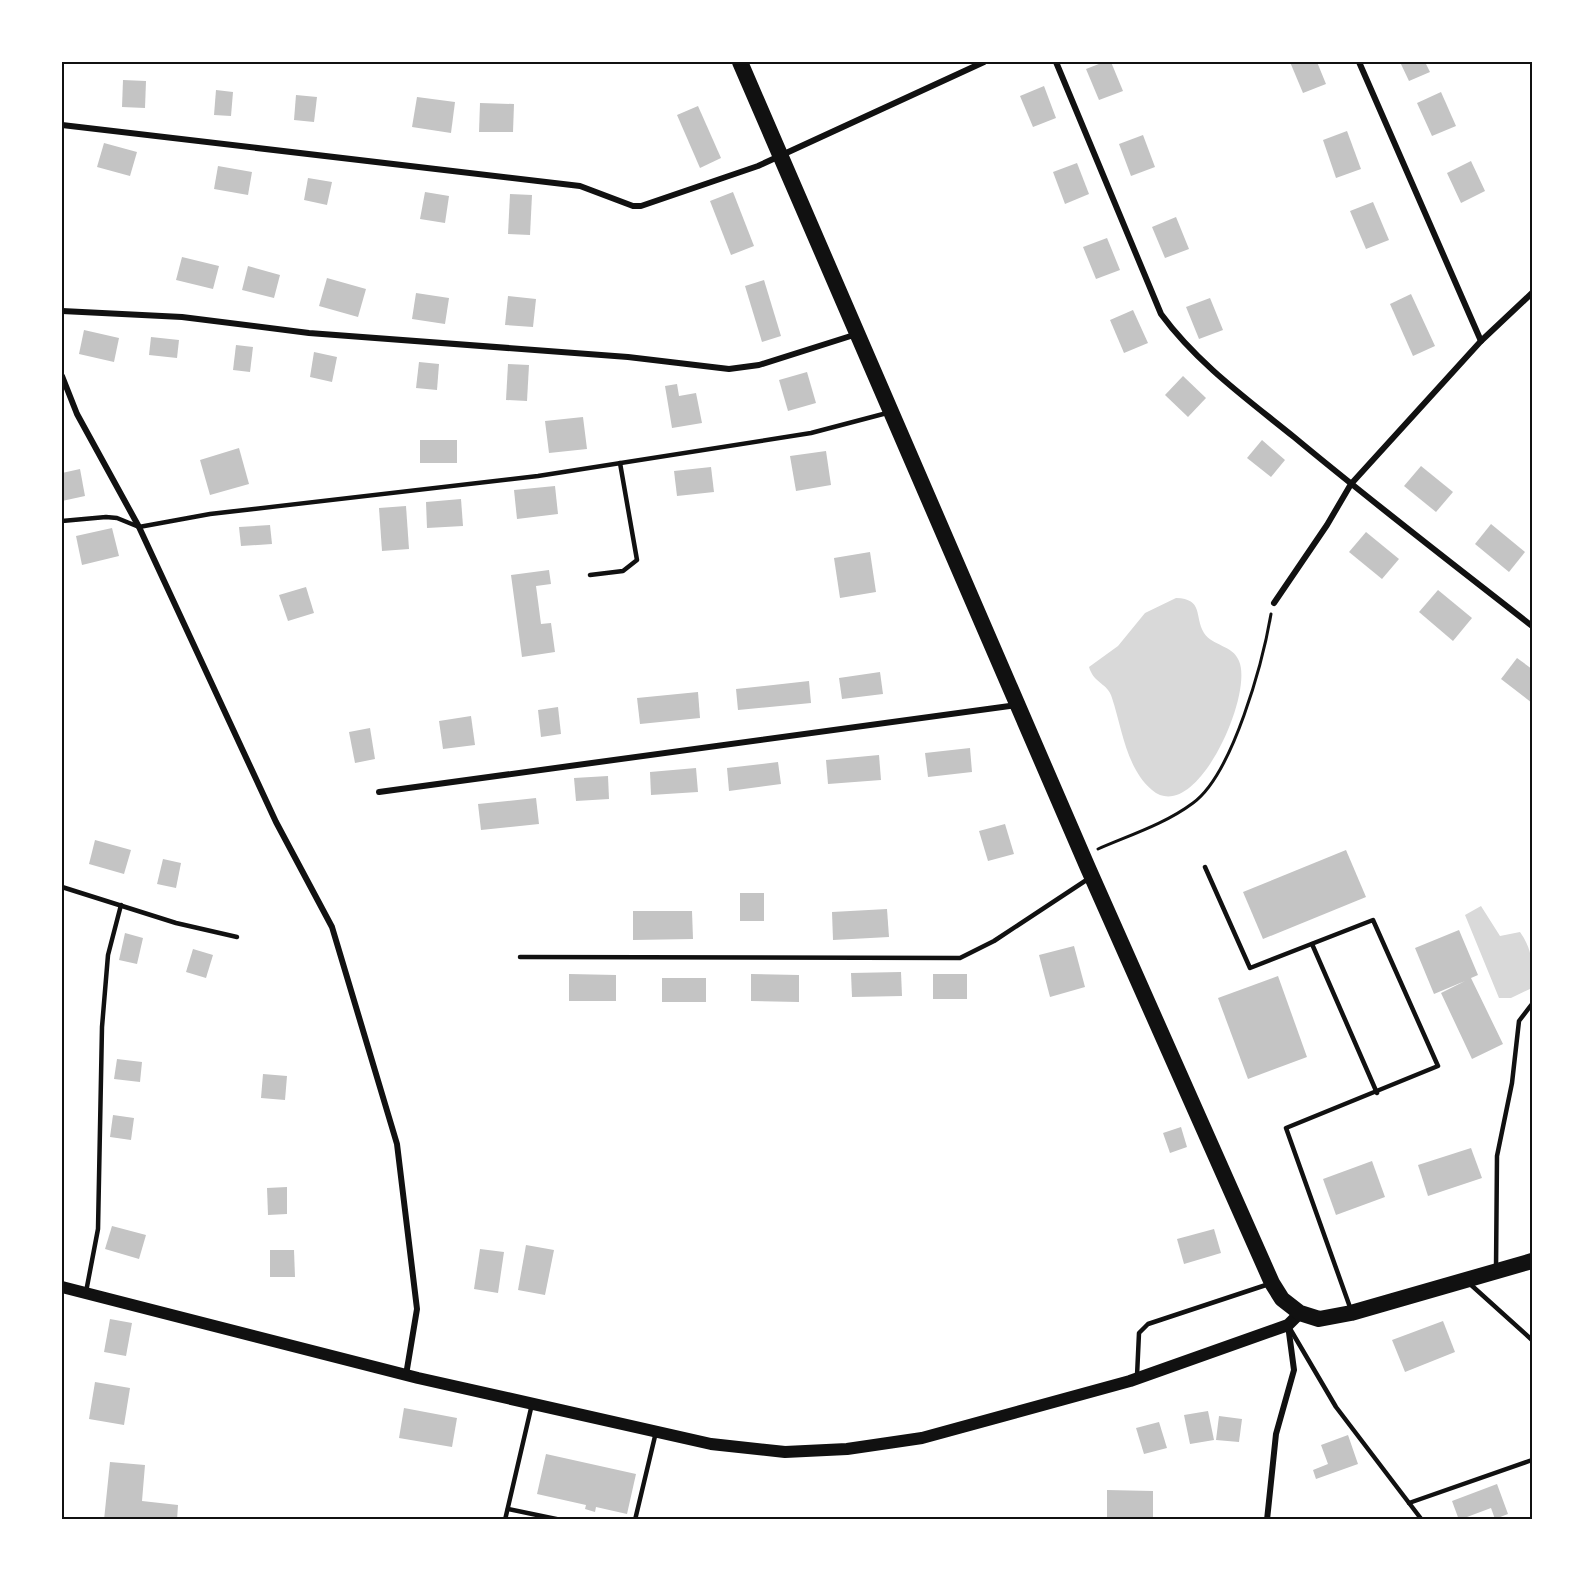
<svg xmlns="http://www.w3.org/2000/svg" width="1594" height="1581" font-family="Overpass,sans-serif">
<rect width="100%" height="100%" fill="#fff"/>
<g fill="#d9d9d9">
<path d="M1176 598C1204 599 1194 616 1204 633 1212 646 1233 645 1239 661 1254 695 1195 827 1152 790 1126 768 1122 728 1112 698 1108 683 1094 684 1089 667L1118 646 1145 613Z"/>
<path d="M1481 906 1500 936 1520 932C1533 950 1533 966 1532 988L1511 998H1499L1465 915Z"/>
</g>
<g fill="#c4c4c4">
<path d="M1104 62H1111L1123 91 1099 100 1086 69Z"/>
<path d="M1290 62H1317L1326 84 1303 93Z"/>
<path d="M1400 62H1425L1430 72 1409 81Z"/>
<path d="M123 80 146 81 145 108 122 107Z"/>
<path d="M1044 86 1056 118 1033 127 1020 96Z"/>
<path d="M216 90 233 92 231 116 214 115Z"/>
<path d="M1441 92 1456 126 1432 136 1417 103Z"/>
<path d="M296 95 317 97 314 122 294 120Z"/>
<path d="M417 97 455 102 451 133 412 127Z"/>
<path d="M480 103 514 104 513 132H479Z"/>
<path d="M698 106 721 158 700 168 677 115Z"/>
<path d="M1347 131 1361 169 1336 178 1323 140Z"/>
<path d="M1143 135 1155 167 1131 176 1119 144Z"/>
<path d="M104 143 137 152 130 176 97 167Z"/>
<path d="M1471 161 1485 191 1461 203 1447 173Z"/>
<path d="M1077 163 1089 194 1065 204 1053 172Z"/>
<path d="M218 166 252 172 248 195 214 189Z"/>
<path d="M308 178 332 182 327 205 304 200Z"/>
<path d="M425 192 449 196 445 223 420 219Z"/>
<path d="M733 192 754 246 731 255 710 201Z"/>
<path d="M510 194 532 195 530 235 508 234Z"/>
<path d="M1373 202 1389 240 1366 249 1350 211Z"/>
<path d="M1176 217 1189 249 1165 258 1152 227Z"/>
<path d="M1107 238 1120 270 1096 279 1083 247Z"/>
<path d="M182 257 219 266 213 289 176 280Z"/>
<path d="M248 266 280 275 274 298 242 290Z"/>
<path d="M327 278 366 289 358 317 319 306Z"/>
<path d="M764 280 781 336 762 342 745 286Z"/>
<path d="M416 293 449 298 445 324 412 319Z"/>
<path d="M1411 294 1435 346 1413 356 1390 304Z"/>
<path d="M508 296 536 299 533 327 505 325Z"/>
<path d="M1210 298 1223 330 1199 339 1186 307Z"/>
<path d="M1133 310 1148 343 1124 353 1110 320Z"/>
<path d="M84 330 119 338 114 362 79 354Z"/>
<path d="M151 337 179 340 177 358 149 355Z"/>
<path d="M236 345 253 347 250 372 233 370Z"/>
<path d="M314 352 337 357 332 382 310 377Z"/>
<path d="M419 362 439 364 437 390 416 388Z"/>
<path d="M508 364 529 365 527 401 506 400Z"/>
<path d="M807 372 816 403 788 411 779 380Z"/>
<path d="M1183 376 1206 398 1188 417 1165 395Z"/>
<path d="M677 384 679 396 696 393 702 423 672 428 665 386Z"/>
<path d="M583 417 587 449 549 453 545 421Z"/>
<rect x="420" y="440" width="37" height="23"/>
<path d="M1262 440 1285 460 1271 477 1247 458Z"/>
<path d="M239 448 249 484 210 495 200 460Z"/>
<path d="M826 451 831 485 796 491 790 456Z"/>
<path d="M1421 466 1453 492 1436 512 1404 486Z"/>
<path d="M711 467 714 492 677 496 674 471Z"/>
<path d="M80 469 85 496 62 501V473Z"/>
<path d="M555 486 558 514 517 519 514 490Z"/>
<path d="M461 499 463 526 427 528 426 502Z"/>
<path d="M406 506 409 549 382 551 379 508Z"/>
<path d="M1491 524 1525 552 1509 572 1475 544Z"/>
<path d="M270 525 272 544 241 546 239 527Z"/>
<path d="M112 528 119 556 82 565 76 536Z"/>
<path d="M1366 532 1399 559 1382 579 1349 552Z"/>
<path d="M870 552 876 592 840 598 834 558Z"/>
<path d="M549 570 551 584 536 586 541 624 551 623 555 652 522 657 511 575Z"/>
<path d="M306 587 314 613 288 621 279 595Z"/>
<path d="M1438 590 1472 618 1453 641 1419 612Z"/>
<path d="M1517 658 1532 669V703L1501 679Z"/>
<path d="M880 672 883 694 842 699 839 678Z"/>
<path d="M809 681 811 703 738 710 736 689Z"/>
<path d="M698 692 700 718 640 724 637 698Z"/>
<path d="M558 707 561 734 541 737 538 710Z"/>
<path d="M471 716 475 745 443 749 439 721Z"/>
<path d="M370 728 375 759 355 763 349 732Z"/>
<path d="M970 748 972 772 928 777 925 753Z"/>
<path d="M879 755 881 780 828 784 826 760Z"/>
<path d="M778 762 781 784 729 791 727 768Z"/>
<path d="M696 768 698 792 651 795 650 772Z"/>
<path d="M608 776 609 799 576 801 574 778Z"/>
<path d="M536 798 539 824 481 830 478 804Z"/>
<path d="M1005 824 1014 854 988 861 979 831Z"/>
<path d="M95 840 131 850 124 874 89 864Z"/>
<path d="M1346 850 1366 897 1263 939 1243 892Z"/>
<path d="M163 859 181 863 176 888 157 884Z"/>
<rect x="740" y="893" width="24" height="28"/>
<path d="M887 909 889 937 833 940 832 912Z"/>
<path d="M633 911H692L693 939 633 940Z"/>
<path d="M1459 930 1478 975 1471 978 1503 1044 1472 1059 1441 993 1465 981 1434 994 1415 948Z"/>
<path d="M125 933 143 938 137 964 119 960Z"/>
<path d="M1074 946 1085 987 1050 997 1039 955Z"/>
<path d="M193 949 213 955 206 978 186 972Z"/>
<path d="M901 972 902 996 852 997 851 973Z"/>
<path d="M569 974 616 975V1001H569Z"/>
<path d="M751 974 799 975V1002L751 1001Z"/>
<rect x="933" y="974" width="34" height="25"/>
<path d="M1278 976 1307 1057 1248 1079 1218 998Z"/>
<rect x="662" y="978" width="44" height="24"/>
<path d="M117 1059 142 1062 140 1082 114 1079Z"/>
<path d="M263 1074 287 1076 285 1100 261 1098Z"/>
<path d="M113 1115 134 1118 131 1140 110 1137Z"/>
<path d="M1181 1127 1187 1147 1170 1153 1163 1133Z"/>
<path d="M1471 1148 1482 1178 1428 1196 1418 1165Z"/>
<path d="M1372 1161 1385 1197 1336 1215 1323 1179Z"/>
<path d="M287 1187V1214L268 1215 267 1188Z"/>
<path d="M112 1226 146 1235 139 1259 105 1249Z"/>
<path d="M1214 1229 1221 1253 1184 1264 1177 1239Z"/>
<path d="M526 1245 554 1250 545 1295 518 1290Z"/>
<path d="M480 1249 504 1252 498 1293 474 1289Z"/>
<path d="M270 1250H294L295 1277H270Z"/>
<path d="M110 1319 132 1323 126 1356 104 1352Z"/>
<path d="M1443 1321 1455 1352 1405 1372 1392 1340Z"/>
<path d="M95 1382 130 1388 124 1425 89 1419Z"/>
<path d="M404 1408 457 1418 452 1447 399 1438Z"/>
<path d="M1208 1411 1214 1440 1190 1444 1184 1415Z"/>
<path d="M1219 1416 1242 1419 1239 1442 1216 1440Z"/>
<path d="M1159 1422 1167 1448 1144 1454 1136 1428Z"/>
<path d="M1348 1435 1358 1464 1316 1479 1313 1470 1328 1464 1321 1445Z"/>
<path d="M546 1454 636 1474 627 1514 596 1507 595 1512 585 1509 586 1505 537 1494Z"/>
<path d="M110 1462 145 1465 142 1501 178 1505 177 1520H104Z"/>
<path d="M1497 1484 1508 1514 1495 1519 1491 1508 1459 1520 1452 1501Z"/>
<path d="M1107 1490 1153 1491V1520H1107Z"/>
</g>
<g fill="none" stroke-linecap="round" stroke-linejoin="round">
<path stroke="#111" stroke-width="3" d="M1098 849C1130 835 1165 824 1193 803 1233 774 1263 661 1271 614"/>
<g stroke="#111" stroke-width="4.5">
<path d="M62 521 106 517 117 518 139 527 210 514 538 476 811 433 887 413"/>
<path d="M590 575 623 571 637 560 620 463"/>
<path d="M1205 867 1250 968 1373 920 1438 1066 1286 1128 1351 1310"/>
<path d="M62 887 176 923 237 937"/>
<path d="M1312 944 1377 1093"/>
<path d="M520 957 960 958 994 941 1088 879"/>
<path d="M1496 1269 1497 1156 1512 1083 1519 1021 1532 1004"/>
<path d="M1470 1284 1532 1340"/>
<path d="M86 1292 98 1229 102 1027 108 955 121 905"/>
<path d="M1289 1327 1336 1407 1422 1520"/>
<path d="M1137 1376 1139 1333 1148 1324 1269 1284"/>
<path d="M1409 1503 1532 1460"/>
<path d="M508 1509 561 1520"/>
<path d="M505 1520 532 1404"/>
<path d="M635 1520 656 1432"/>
</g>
<g stroke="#111" stroke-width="6">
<path d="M1056 62 1161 314C1197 363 1247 399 1294 437 1372 502 1453 564 1532 626"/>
<path d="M1359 62 1481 341 1532 293"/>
<path d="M62 125 580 186 633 206H641L758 166 984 62"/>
<path d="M62 311 182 317 309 333 628 357 729 369 759 365 857 334"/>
<path d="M62 376 77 414 139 527 276 822 332 927 397 1144 417 1309 406 1375"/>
<path d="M1274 603 1327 525 1351 484 1481 341"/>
<path d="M379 792 1017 705"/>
<path d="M1267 1520 1276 1434 1294 1370 1288 1325"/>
</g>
<path stroke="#111" stroke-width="12" d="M62 1287 418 1378 711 1444 785 1452 847 1449 922 1438 1130 1381 1288 1325 1300 1313"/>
<path stroke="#111" stroke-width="16" d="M740 62 1088 868 1272 1283 1282 1299 1300 1313 1319 1319 1351 1313 1532 1261"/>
</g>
<rect width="1594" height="1581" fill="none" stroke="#ffffff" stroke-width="126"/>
<rect x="63" y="63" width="1468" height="1455" fill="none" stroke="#111" stroke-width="2"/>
</svg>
